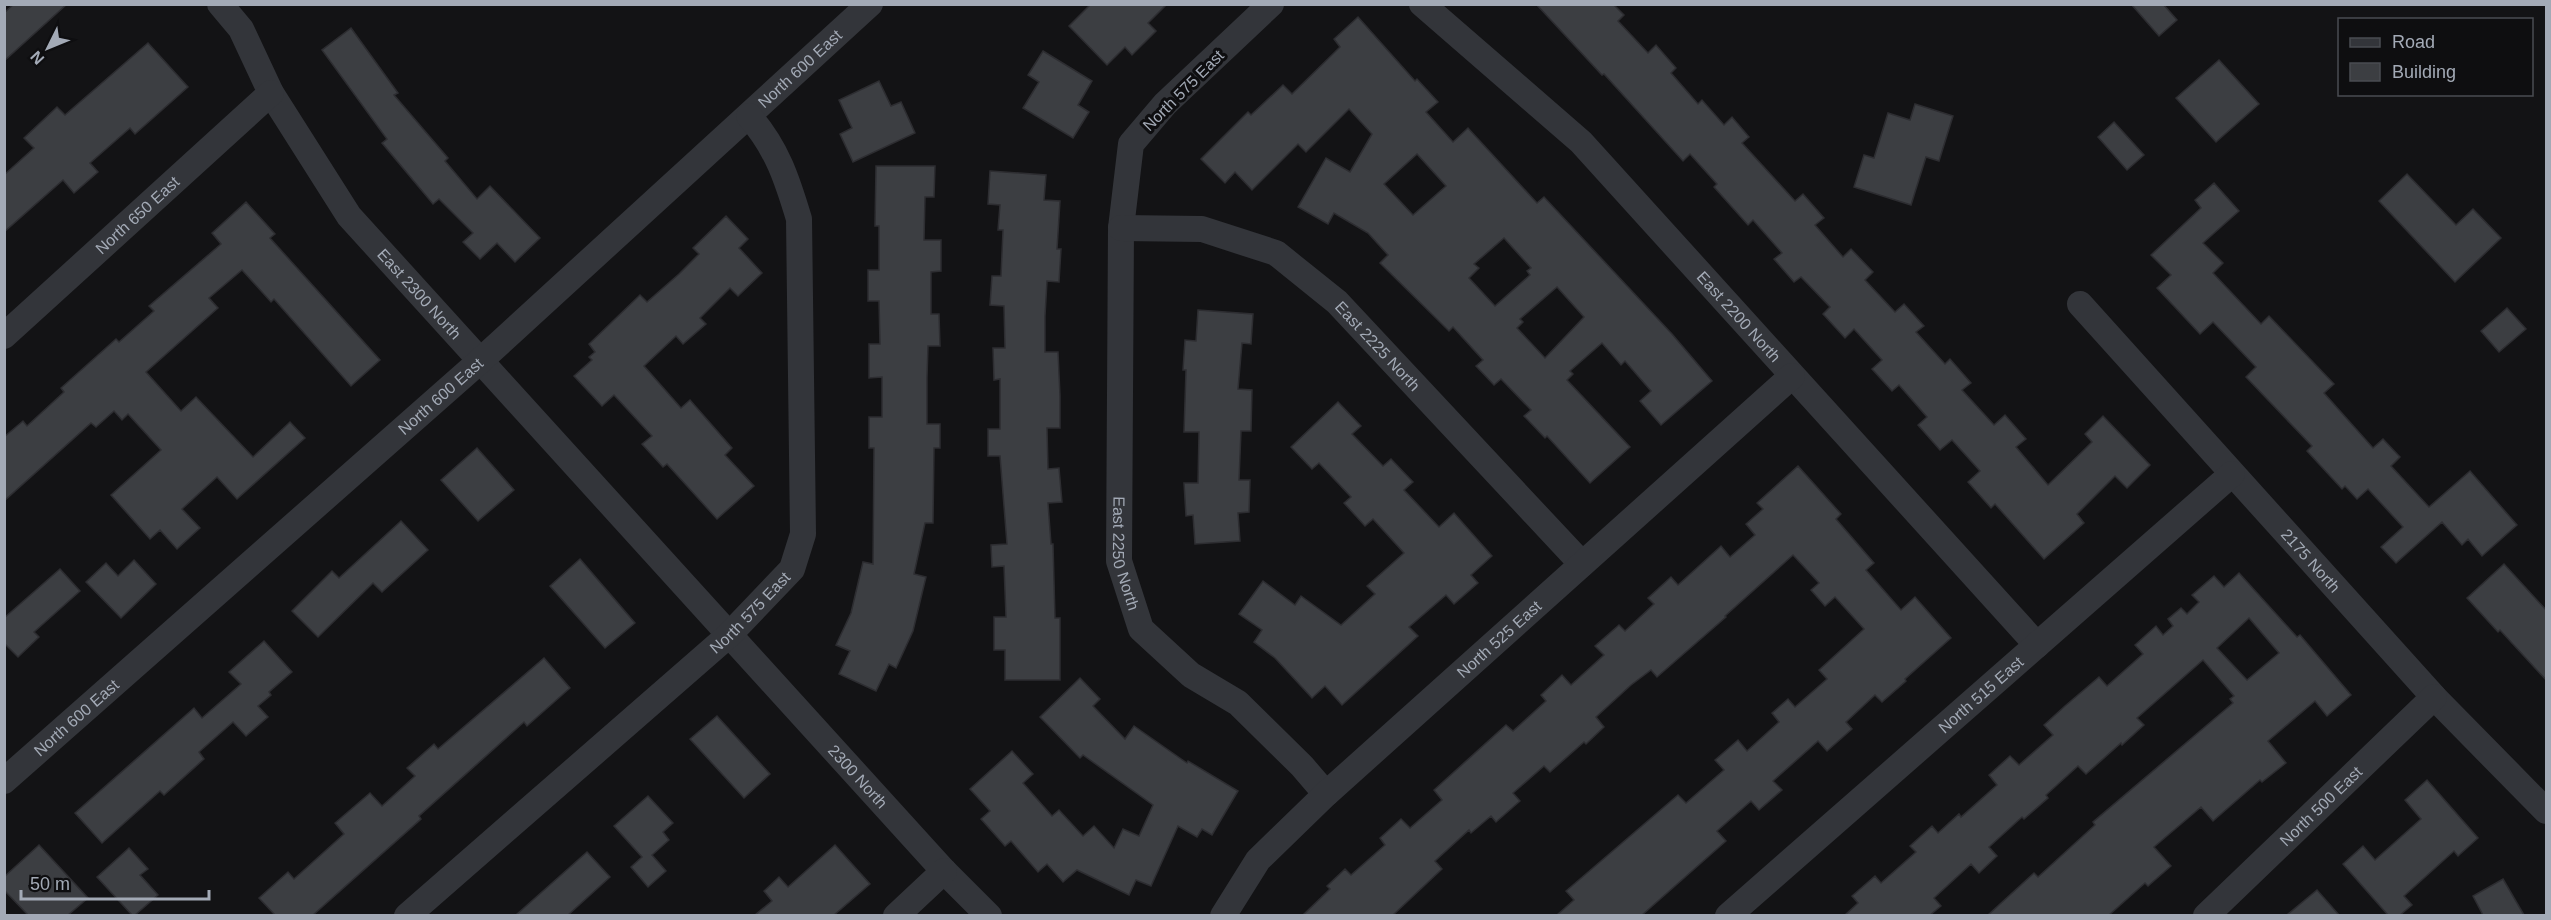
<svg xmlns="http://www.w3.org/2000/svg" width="2551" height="920" font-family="Arial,sans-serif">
<rect width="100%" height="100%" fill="#131315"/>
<g fill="#3c3e42" stroke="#2d2d31" stroke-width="1.5" fill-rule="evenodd">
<path d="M14 4H67L4 61V13Z"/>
<path d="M1091 4H1167L1148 23 1156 31 1132 55 1125 47 1107 65 1069 26Z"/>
<path d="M1536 4H1613L1624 15 1618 21 1648 53 1656 45 1676 68 1671 73 1698 104 1702 100 1724 125 1732 117 1749 137 1742 143 1795 201 1803 194 1824 218 1815 225 1843 257 1851 249 1873 272 1865 280 1895 312 1904 304 1924 326 1916 332 1945 364 1950 359 1971 383 1962 390 1994 425 2005 415 2026 439 2016 447 2048 485 2092 442 2085 434 2103 416 2150 465 2127 488 2115 476 2077 514 2084 523 2044 559 1995 504 1991 508 1968 482 1980 471 1952 440 1940 450 1918 425 1927 417 1899 385 1892 391 1872 369 1882 360 1854 329 1845 338 1823 314 1830 307 1801 277 1794 282 1774 259 1782 253 1753 220 1748 225 1714 187 1717 184 1690 154 1683 161 1604 74 1602 75Z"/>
<path d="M2131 4H2163L2177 20 2159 36Z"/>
<path d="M1358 17 1415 81 1417 79 1438 102 1426 112 1453 142 1468 128 1537 203 1544 197 1672 334 1712 381 1661 425 1640 401 1651 391 1625 361 1621 365 1602 343 1570 371 1573 374 1567 380 1630 447 1590 483 1547 436 1545 438 1524 416 1531 410 1501 379 1494 385 1476 366 1483 360 1453 327 1449 331 1380 263 1388 255 1368 233 1334 213 1328 224 1298 207 1326 158 1350 172 1372 134 1349 109 1306 152 1298 144 1252 190 1235 172 1225 183 1201 159 1248 112 1251 115 1283 85 1292 94 1340 47 1334 39ZM1417 154 1446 186 1413 215 1384 184ZM1504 238 1531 268 1527 271 1530 275 1495 306 1469 278 1479 268 1474 264ZM1557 287 1584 317 1545 358 1517 328 1523 322 1520 319Z"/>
<path d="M351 28 398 93 394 95 448 158 445 161 477 199 490 186 540 238 515 262 497 243 480 259 463 242 473 233 439 199 433 204 382 143 387 139 322 50Z"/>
<path d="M148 43 188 87 135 134 130 128 90 163 98 172 74 193 63 180 4 232V175L34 148 24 138 57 107 65 115Z"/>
<path d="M1043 51 1092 81 1078 105 1089 112 1073 138 1023 108 1039 82 1028 75Z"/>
<path d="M2219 60 2259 104 2216 142 2176 98Z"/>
<path d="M879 81 891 106 901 102 915 133 853 162 840 134 852 128 839 100Z"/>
<path d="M1915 104 1953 116 1939 161 1926 157 1911 205 1854 187 1864 155 1874 158 1888 113 1910 120Z"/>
<path d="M2114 122 2144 155 2127 170 2098 137Z"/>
<path d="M876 166H935L934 197H925L924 240H941V271L931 272V314H939L940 346H928L927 377V424H940V448H934L933 523H925L914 574 926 577 913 631 896 668 889 664 876 691 839 674 850 651 836 645 851 613 863 562 873 564 874 448H869V417H882V377L869 378V344H880L879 301H868V270H879V226H875Z"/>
<path d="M990 171 1046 175 1044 200 1060 201 1057 249H1061L1059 282 1047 281 1045 316V352H1058L1060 396V428H1047L1048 469 1059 468 1062 502 1048 503 1051 544H1053L1055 618H1060V680H1005V650H994V617H1006L1004 566 992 567 991 545 1007 544 1000 456H988V429H1000V379L994 380 993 348H1005L1004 306 990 305 992 276H1001L1003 230H998L1000 205 988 204Z"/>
<path d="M2407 174 2456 225 2473 209 2501 238 2455 282 2379 201Z"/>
<path d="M2214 183 2239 211 2203 243 2223 263 2213 273 2261 324 2269 316 2334 384 2324 393 2373 448 2383 439 2400 457 2391 466 2429 507 2470 471 2517 525 2482 556 2468 539 2462 545 2442 522 2396 563 2381 547 2403 527 2368 489 2357 499 2345 486 2342 489 2307 451 2312 446 2246 377 2256 367 2213 322 2200 334 2157 288 2171 275 2151 255 2201 208 2195 200Z"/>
<path d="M246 202 275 234 270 238 380 360 351 386 274 299 271 302 242 270 209 298 218 308 146 372 181 411 196 397 253 457 290 422 305 438 237 499 217 477 182 509 200 528 177 549 160 530 150 539 111 495 161 450 128 414 122 420 114 411 96 427 91 423 4 501V437L23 421 27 426 64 392 61 388 116 339 119 342 154 311 149 306 221 244 212 233Z"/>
<path d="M726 216 748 239 739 248 762 273 738 296 730 288 700 318 706 324 683 344 676 336 644 366 681 408 690 400 732 448 725 455 754 486 717 519 667 464 663 467 642 444 652 436 614 395 602 406 574 376 592 360 589 357 595 352 589 344 640 295 647 302 679 274 699 254 693 248Z"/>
<path d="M2507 308 2526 329 2499 352 2481 331Z"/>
<path d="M1198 310 1253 314 1251 344 1242 343 1238 389 1252 390 1251 431H1241L1239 480H1250L1249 512 1238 513 1240 541 1195 544 1193 515 1186 516 1184 483H1198L1199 432H1184L1186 370H1183L1185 340 1196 341Z"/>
<path d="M1338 402 1361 426 1352 434 1383 466 1391 459 1413 482 1404 490 1439 527 1454 513 1492 556 1471 575 1478 583 1454 604 1446 595 1409 627 1418 636 1342 705 1325 686 1312 698 1275 658 1254 642 1262 630 1239 614 1263 581 1295 605 1301 596 1341 625 1375 594 1367 586 1404 553 1373 519 1365 526 1344 503 1351 497 1319 463 1312 469 1291 447Z"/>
<path d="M477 448 514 490 478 521 441 480Z"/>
<path d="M1798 466 1841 514 1836 519 1874 563 1866 570 1901 610 1915 597 1951 638 1905 679 1906 681 1882 702 1875 695 1846 722 1852 729 1827 751 1818 741 1773 781 1782 790 1759 810 1751 801 1717 831 1726 841 1642 915H1557L1574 900 1566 891 1678 795 1686 803 1724 770 1715 760 1738 740 1747 751 1779 722 1772 713 1788 699 1795 707 1827 679 1819 670 1864 629 1835 597 1825 606 1811 590 1819 583 1793 555 1725 616 1726 617 1657 677 1651 670 1631 685 1596 717 1604 727 1586 744 1584 742 1550 772 1544 766 1513 793 1520 801 1496 822 1491 816 1471 833 1469 830 1435 861 1442 869 1393 915H1303L1330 889 1327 886 1345 869 1351 875 1385 845 1380 838 1401 819 1410 828 1442 800 1434 790 1506 725 1513 731 1546 701 1541 695 1562 675 1571 685 1604 655 1595 646 1619 625 1625 631 1654 604 1648 598 1671 577 1678 585 1721 546 1730 557 1755 535 1746 524 1763 509 1757 503Z"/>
<path d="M401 521 428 550 382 592 373 583 318 637 292 611 332 571 339 578Z"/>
<path d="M580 559 635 623 605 648 550 586Z"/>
<path d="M134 560 156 584 121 618 86 582 106 563 118 576Z"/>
<path d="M2504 564 2547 611V681L2500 630 2498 632 2467 598Z"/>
<path d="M60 569 80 591 34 632 39 637 18 657 4 643V618Z"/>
<path d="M2239 573 2297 637 2300 635 2351 695 2327 716 2315 701 2268 741 2286 763 2262 782 2260 780 2213 821 2201 807 2154 847 2171 866 2148 886 2145 883 2109 915H1988L2034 873 2038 877 2095 825 2093 822 2233 703 2230 699 2234 696 2203 660 2137 718 2144 725 2122 745 2121 743 2086 774 2078 766 2046 795 2048 798 2024 819 2022 817 1989 847 1997 856 1979 873 1971 864 1934 898 1941 906 1930 915H1845L1858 903 1852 896 1875 876 1881 883 1916 852 1910 846 1932 826 1938 833 1959 814 1961 817 1997 785 1989 775 2010 756 2019 765 2053 735 2044 725 2065 706 2099 677 2107 686 2143 654 2135 645 2156 626 2163 635 2173 626 2168 619 2181 608 2187 614 2199 602 2192 595 2214 576 2224 587ZM2249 618 2279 653 2247 680 2217 648Z"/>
<path d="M264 641 292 672 269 692 271 695 258 706 268 717 246 736 233 722 199 752 204 759 164 795 160 791 102 843 75 813 194 708 202 718 241 684 229 672Z"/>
<path d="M544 658 570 688 527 726 524 722 419 816 421 819 313 915H275L259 898 288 872 294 879 344 834 335 823 370 793 382 806 415 776 407 768 434 744 438 749Z"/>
<path d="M1080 678 1100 699 1093 706 1125 739 1134 726 1187 763 1188 761 1238 791 1212 835 1202 829 1197 837 1178 826 1151 886 1136 880 1129 895 1077 870 1063 882 1047 864 1038 872 1011 841 1005 846 981 819 990 811 970 789 1012 751 1033 774 1023 783 1052 816 1059 810 1083 836 1094 826 1114 848 1123 829 1139 836 1153 805 1083 755 1080 758 1040 717Z"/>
<path d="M717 716 770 774 744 798 690 739Z"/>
<path d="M2427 780 2478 838 2458 856 2454 851 2404 896 2412 905 2400 915H2388L2343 864 2363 846 2375 860 2421 819 2405 800Z"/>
<path d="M648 796 673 823 663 832 669 840 652 855 666 871 648 887 631 867 642 857 614 826Z"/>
<path d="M39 845 88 898 68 915H28L4 890V877Z"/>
<path d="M835 845 870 884 834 915H755L772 901 764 891 779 877 788 887Z"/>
<path d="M129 848 148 869 140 875 158 895 135 915H132L97 877Z"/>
<path d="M587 852 610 877 568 915H516Z"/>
<path d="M2503 879 2524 915H2483L2473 896Z"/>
<path d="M2317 890 2339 915H2287Z"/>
</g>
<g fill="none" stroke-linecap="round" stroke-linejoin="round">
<g stroke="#33353a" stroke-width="26">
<path id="s1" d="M220 4 241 29 271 93 349 216 944 871 989 916"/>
<path id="s2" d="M1271 4 1165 104 1131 144 1121 228 1119 561 1141 629 1191 675 1238 703 1302 766 1326 794"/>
<path id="s3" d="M1422 4 1581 142 2037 645"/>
<path id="s4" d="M1121 228 1202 229 1276 253 1337 302 1582 564"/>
<path id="s5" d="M2080 304 2434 697 2546 811"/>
<path id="s6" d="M4 336 271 93"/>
<path id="s7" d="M4 781 480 361 870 4"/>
<path id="s8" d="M407 916 729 635 792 569 803 534 799 219C787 179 777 148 749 116"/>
<path d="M896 916 944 871"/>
<path id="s9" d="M1223 916 1258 860 1326 794 1792 376"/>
<path id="s10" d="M1728 916 2232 474"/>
<path id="s11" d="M2206 916 2434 697"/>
</g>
</g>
<g text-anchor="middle" stroke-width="6" stroke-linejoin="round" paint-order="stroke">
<g font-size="16" fill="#a3aab6" stroke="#0e0e10">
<text dy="6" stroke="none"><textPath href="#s7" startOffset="1068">North 600 East</textPath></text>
<text transform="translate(1183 90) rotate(-45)" y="6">North 575 East</text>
<text dy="6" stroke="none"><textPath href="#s6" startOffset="180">North 650 East</textPath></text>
<text dy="6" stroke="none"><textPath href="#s1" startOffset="354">East 2300 North</textPath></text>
<text dy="6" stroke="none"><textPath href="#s3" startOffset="446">East 2200 North</textPath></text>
<text dy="6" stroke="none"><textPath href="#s4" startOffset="297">East 2225 North</textPath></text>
<text dy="6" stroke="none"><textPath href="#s7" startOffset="582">North 600 East</textPath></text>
<text dy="6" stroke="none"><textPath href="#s2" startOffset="609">East 2250 North</textPath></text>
<text dy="6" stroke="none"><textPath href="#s5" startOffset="345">2175 North</textPath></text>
<text dy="6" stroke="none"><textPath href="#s8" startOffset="458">North 575 East</textPath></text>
<text dy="6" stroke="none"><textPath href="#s9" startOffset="393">North 525 East</textPath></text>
<text dy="6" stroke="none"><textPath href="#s10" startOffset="336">North 515 East</textPath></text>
<text dy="6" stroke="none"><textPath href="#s7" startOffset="96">North 600 East</textPath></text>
<text dy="6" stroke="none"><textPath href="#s1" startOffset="1006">2300 North</textPath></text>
<text dy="6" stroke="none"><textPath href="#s11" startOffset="159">North 500 East</textPath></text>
</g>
</g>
<rect width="2551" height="920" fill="none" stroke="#a3aab6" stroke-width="12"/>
<rect x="2338" y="18" width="195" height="78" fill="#0e0e10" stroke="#4a4c52" stroke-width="1.5"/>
<rect x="2350" y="38" width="30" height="9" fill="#33353a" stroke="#4a4c52" stroke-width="1.5"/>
<text x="2392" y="48" font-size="18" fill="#a3aab6">Road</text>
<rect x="2350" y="63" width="30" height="18" fill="#3c3e42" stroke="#4a4c52" stroke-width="1.5"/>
<text x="2392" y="78" font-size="18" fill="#a3aab6">Building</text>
<g transform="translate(48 48) rotate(227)" stroke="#0e0e10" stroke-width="4.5" paint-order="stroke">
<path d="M0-4.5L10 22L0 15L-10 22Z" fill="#a3aab6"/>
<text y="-9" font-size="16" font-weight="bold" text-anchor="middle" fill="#a3aab6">N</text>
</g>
<path d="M21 890v9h188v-9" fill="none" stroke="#a3aab6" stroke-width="3"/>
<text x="30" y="890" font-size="18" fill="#a3aab6" stroke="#0e0e10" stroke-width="4.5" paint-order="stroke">50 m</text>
</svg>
